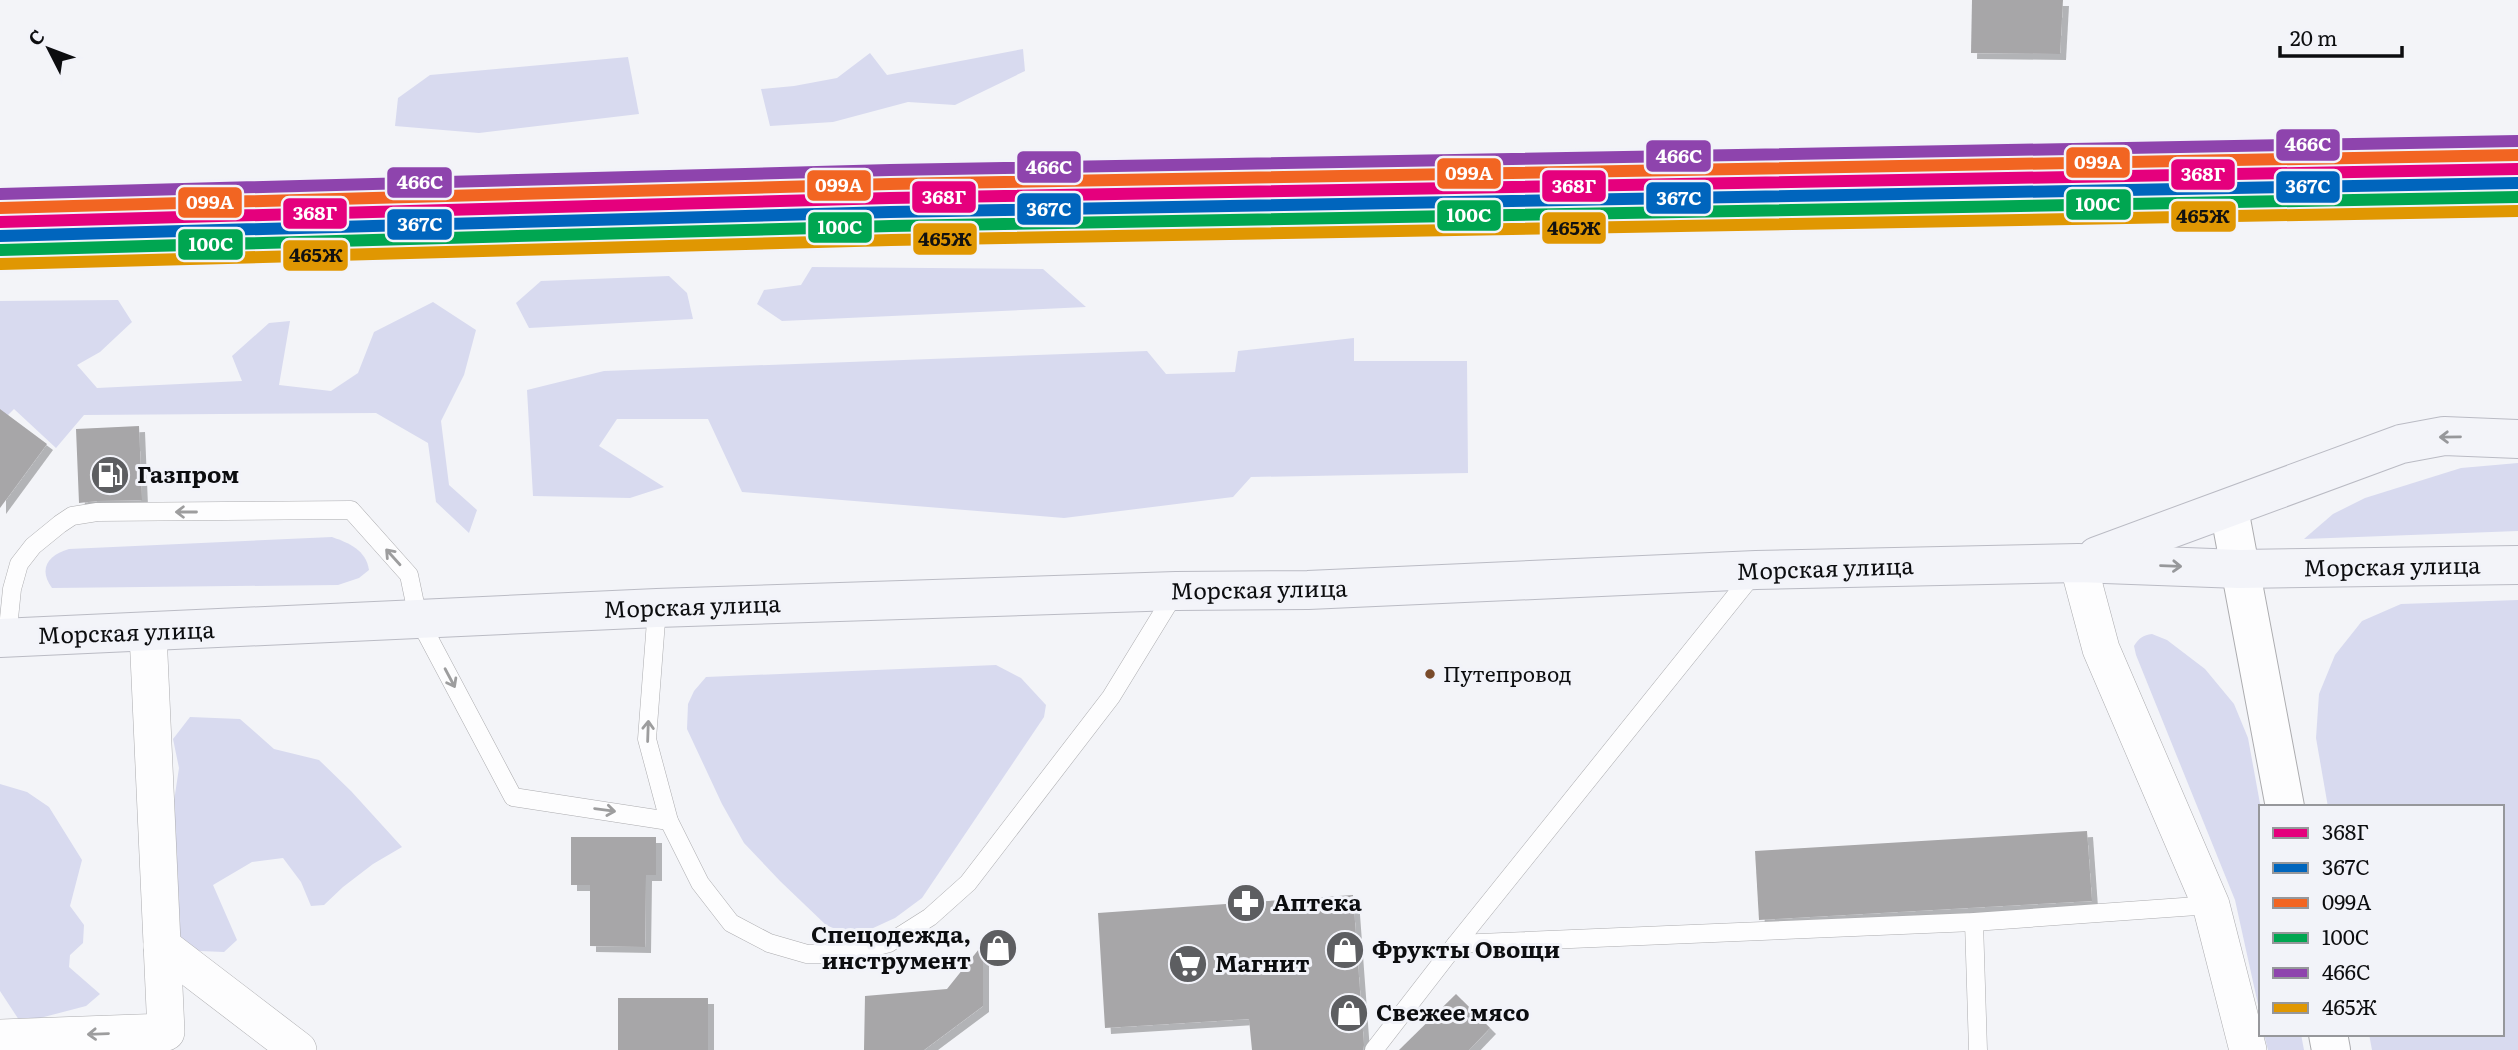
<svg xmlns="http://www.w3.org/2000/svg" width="2518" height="1050" font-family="Literata,serif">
<defs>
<filter id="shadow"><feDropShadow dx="6" dy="6" stdDeviation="0" flood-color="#0004"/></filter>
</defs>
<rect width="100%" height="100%" fill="#f3f4f8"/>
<g fill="#d8daef">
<path d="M1023 49 1025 71 955 105 908 102 833 122 770 126 761 89 794 86 837 78 870 53 887 75Z"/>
<path d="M628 57 639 114 479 133 395 126 398 98 430 75Z"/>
<path d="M812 267 1043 269 1086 307 782 321 757 304 764 290 801 285Z"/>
<path d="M669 276 687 293 693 319 529 328 516 303 541 281Z"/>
<path d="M118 300 132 322 100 352 77 365 97 388 242 381 232 356 269 323 290 321 279 385 331 391 358 373 374 332 433 302 476 330 464 375 441 421 449 485 477 510 469 533 436 502 428 443 376 413 84 415 56 448 14 409 0 423V301Z"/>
<path d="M1354 338V361H1467L1468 473 1251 477 1233 497 1064 518 742 492 708 419H617L599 446 664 487 630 498 533 496 527 390 604 371 1147 351 1166 374 1235 372 1238 351Z"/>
<path d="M2518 463V531L2304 539 2333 514 2365 498 2461 468Z"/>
<path d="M332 537C349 543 366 550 369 570L359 578 338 585 52 588C38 569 48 555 69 549Z"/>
<path d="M2518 600V1050H2372L2369 1034H2502V807H2328L2316 738 2319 694 2335 655 2362 621 2401 604Z"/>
<path d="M2152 634 2167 640 2205 669 2234 704 2248 738 2261 809V1018L2235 900 2136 655 2134 646C2139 638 2143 635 2152 634Z"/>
<path d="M996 665 1021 678 1046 705 1044 717 922 898 895 918 871 929 847 934 826 925 780 881 744 843 722 804 687 729 688 704 694 691 706 677Z"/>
<path d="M190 717 240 719 274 749 319 760 351 791 402 847 373 864 343 887 324 905 311 906 301 882 283 858 252 862 213 885 237 940 224 952 200 951 174 945V801L179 768 173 739Z"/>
<path d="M0 784 27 792 49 807 82 860 70 906 84 925 83 943 70 955 69 967 100 994 86 1006 21 1023 0 991Z"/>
<path d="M2264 1034H2301L2304 1050H2268Z"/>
</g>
<g fill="#a7a6a8" filter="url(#shadow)">
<path d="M1972 0H2063L2060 54 1971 53Z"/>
<path d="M0 409 47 444 0 508Z"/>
<path d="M139 426 142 500 97 501 79 503 76 429Z"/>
<path d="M2087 831 2092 901 1759 920 1755 851Z"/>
<path d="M571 837H656V875H646L645 947 590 946V885H571Z"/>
<path d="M1353 895 1364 1045 1363 1050H1252L1249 1019 1105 1028 1098 913Z"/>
<path d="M983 944V1006L924 1050H864L865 996 947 989Z"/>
<path d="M1456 994 1490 1028 1469 1050H1399Z"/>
<rect x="618" y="998" width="90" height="52"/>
</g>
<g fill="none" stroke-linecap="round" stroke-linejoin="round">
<g stroke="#acacaf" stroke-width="19">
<g id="lane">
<path d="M657 608 647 739 669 821 700 883 731 923 769 943 807 954H848L889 943 930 917 968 883 1111 697 1176 591"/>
<path d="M7 638 12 589 19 564 33 546 60 524 72 516 97 512 351 510 409 575 418 618 513 797 669 821"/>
<path d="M1974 922 1978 1050"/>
<path d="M1456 944 1974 922 2211 905"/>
<path d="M1374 1050 1456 944 1754 573"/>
</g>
</g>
<g stroke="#acacaf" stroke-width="38">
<g id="street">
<path d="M2078 563 2101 649 2211 905 2248 1050"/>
<path d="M162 946 298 1050"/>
<path d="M0 1038 166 1032 148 633"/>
</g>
</g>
<g stroke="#acacaf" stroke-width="40">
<g id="secondary">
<path d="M2229 509 2285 807"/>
<path d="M2328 1034 2331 1050"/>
</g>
</g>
<g stroke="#babbc4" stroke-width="40">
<g id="primary">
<path d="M2097 556 2401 444 2444 436 2518 439"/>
<path d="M0 638 657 608 1176 591 1308 590 1756 570 2078 563 2239 569 2518 565"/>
</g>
</g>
<use href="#lane" stroke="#fdfdfe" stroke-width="18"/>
<use href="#street" stroke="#fdfdfe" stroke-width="37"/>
<use href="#secondary" stroke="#fdfdfe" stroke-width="38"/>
<use href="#primary" stroke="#f3f4f9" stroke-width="38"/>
<path stroke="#bababb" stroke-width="5" stroke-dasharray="12 12" stroke-linecap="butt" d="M0 190 2518 136"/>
<g stroke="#f2f3f9" stroke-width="18">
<path id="rail-1" d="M0 222 890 198 2518 169"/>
</g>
<g stroke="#f2f3f9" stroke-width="18">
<path id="rail-2" d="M0 236 890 212 2518 183"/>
</g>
<g stroke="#f2f3f9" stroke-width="18">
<path id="rail-3" d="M0 208 890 184 2518 155"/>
</g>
<g stroke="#f2f3f9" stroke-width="18">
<path id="rail-4" d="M1 250 891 226 2518 197"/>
</g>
<g stroke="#f2f3f9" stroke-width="18">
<path id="rail-5" d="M0 194 890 170 2518 141"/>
</g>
<g stroke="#f2f3f9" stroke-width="18">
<path id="rail-6" d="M1 264 891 240 2518 211"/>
</g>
<use href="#rail-1" stroke="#e5007d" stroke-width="12"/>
<use href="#rail-2" stroke="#0065bd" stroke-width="12"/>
<use href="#rail-3" stroke="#f26522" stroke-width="12"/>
<use href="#rail-4" stroke="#00a651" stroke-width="12"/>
<use href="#rail-5" stroke="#8e44ad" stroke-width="12"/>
<use href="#rail-6" stroke="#e09702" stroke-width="12"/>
</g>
<defs><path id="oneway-shaft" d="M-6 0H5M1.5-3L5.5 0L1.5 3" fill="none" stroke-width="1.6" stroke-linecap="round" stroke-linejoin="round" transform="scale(1.75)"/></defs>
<g stroke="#97989b">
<use href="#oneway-shaft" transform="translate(2450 437) rotate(179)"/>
<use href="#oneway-shaft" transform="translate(2171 566) rotate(2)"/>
</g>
<g stroke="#9d9d9e">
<use href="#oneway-shaft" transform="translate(186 512) rotate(180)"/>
<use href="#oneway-shaft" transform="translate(393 557) rotate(-132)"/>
<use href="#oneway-shaft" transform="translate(450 678) rotate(62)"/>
<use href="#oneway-shaft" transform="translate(648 731) rotate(-88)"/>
<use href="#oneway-shaft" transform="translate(605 810) rotate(8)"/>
<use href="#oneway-shaft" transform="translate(98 1034) rotate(178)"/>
</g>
<defs>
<g id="fuel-disc" transform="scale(2.0125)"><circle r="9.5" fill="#5d5e61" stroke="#f2f3f9"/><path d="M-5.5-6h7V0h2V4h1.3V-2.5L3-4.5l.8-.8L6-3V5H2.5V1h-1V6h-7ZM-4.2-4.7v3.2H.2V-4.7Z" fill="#fff"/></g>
<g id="pharmacy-disc" transform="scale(2.0125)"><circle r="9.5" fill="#5d5e61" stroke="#f2f3f9"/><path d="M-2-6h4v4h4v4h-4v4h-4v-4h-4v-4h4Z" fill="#fff"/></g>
<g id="shop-disc" transform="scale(2.0125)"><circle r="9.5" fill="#5d5e61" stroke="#f2f3f9"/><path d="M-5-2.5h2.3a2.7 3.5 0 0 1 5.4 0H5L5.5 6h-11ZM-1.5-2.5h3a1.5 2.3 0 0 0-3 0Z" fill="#fff"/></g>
<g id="supermarket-disc" transform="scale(2.0125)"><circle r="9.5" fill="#5d5e61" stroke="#f2f3f9"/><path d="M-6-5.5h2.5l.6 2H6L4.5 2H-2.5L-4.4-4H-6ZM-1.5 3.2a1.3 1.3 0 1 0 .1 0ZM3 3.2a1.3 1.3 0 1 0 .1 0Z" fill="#fff"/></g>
</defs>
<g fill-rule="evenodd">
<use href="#fuel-disc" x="110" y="475"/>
<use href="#pharmacy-disc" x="1246" y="903"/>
<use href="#shop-disc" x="998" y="948"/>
<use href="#shop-disc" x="1345" y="950"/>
<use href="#supermarket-disc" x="1188" y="964"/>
<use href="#shop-disc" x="1349" y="1013"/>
</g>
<circle fill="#7a4b2a" stroke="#f2f3f9" stroke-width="2.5" cx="1430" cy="674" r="6"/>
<g text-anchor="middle" stroke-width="6" stroke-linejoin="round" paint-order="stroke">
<g font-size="21" fill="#0c0d0f" stroke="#f2f3f9" text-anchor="start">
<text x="1443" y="682">Путепровод</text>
</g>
<g font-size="23" font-weight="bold" fill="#0c0d0f" stroke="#f2f3f9" text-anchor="start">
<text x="137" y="483">Газпром</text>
<text x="1273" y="911">Аптека</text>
<text x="971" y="943" text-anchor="end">Спецодежда,<tspan x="971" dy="26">инструмент</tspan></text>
<text x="1372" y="958">Фрукты Овощи</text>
<text x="1215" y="972">Магнит</text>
<text x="1376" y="1021">Свежее мясо</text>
</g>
<g font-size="23" fill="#0c0d0f" stroke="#f2f3f9">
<text transform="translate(2392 567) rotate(-1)" y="8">Морская улица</text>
<text transform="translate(1825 569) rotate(-2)" y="8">Морская улица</text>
<text transform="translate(1259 590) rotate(-1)" y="8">Морская улица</text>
<text transform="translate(692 607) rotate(-2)" y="8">Морская улица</text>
<text transform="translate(126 633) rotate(-2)" y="8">Морская улица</text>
</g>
</g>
<g stroke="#f2f3f9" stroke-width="2.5">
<rect x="2275" y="128" width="66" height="34" rx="7" fill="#8e44ad"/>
<rect x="1645" y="139" width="67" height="34" rx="7" fill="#8e44ad"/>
<rect x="2065" y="146" width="66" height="33" rx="7" fill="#f26522"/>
<rect x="1016" y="150" width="66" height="34" rx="7" fill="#8e44ad"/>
<rect x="1436" y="157" width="66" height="33" rx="7" fill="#f26522"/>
<rect x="2170" y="158" width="66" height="33" rx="7" fill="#e5007d"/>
<rect x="386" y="166" width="67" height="33" rx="7" fill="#8e44ad"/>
<rect x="806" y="169" width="66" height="33" rx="7" fill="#f26522"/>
<rect x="1541" y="169" width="66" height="34" rx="7" fill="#e5007d"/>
<rect x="2275" y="170" width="66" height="34" rx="7" fill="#0065bd"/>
<rect x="911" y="180" width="66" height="34" rx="7" fill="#e5007d"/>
<rect x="1645" y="181" width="67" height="34" rx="7" fill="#0065bd"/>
<rect x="177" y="186" width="66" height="33" rx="7" fill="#f26522"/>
<rect x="2065" y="188" width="67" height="33" rx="7" fill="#00a651"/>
<rect x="1016" y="192" width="66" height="34" rx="7" fill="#0065bd"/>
<rect x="282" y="197" width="66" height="33" rx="7" fill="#e5007d"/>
<rect x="1436" y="199" width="66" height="33" rx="7" fill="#00a651"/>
<rect x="2170" y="200" width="67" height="33" rx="7" fill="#e09702"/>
<rect x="386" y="208" width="67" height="33" rx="7" fill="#0065bd"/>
<rect x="807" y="211" width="66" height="33" rx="7" fill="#00a651"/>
<rect x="1541" y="211" width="66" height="34" rx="7" fill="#e09702"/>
<rect x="912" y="222" width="66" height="34" rx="7" fill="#e09702"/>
<rect x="177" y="228" width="67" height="33" rx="7" fill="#00a651"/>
<rect x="282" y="239" width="67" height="33" rx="7" fill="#e09702"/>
</g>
<g font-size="19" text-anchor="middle" font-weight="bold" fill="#fff">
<text x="2308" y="151">466С</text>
<text x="1679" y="163">466С</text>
<text x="2098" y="169">099А</text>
<text x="1049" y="174">466С</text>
<text x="1469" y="180">099А</text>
<text x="2203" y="181">368Г</text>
<text x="420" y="189">466С</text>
<text x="839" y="192">099А</text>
<text x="1574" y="193">368Г</text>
<text x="2308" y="193">367С</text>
<text x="944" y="204">368Г</text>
<text x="1679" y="205">367С</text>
<text x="210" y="209">099А</text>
<text x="2098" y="211">100C</text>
<text x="1049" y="216">367С</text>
<text x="315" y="220">368Г</text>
<text x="1469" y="222">100C</text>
<text x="420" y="231">367С</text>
<text x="840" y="234">100C</text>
<text x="211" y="251">100C</text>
</g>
<g font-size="19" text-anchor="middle" font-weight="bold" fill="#111">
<text x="2203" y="223">465Ж</text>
<text x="1574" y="235">465Ж</text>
<text x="945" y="246">465Ж</text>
<text x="316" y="262">465Ж</text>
</g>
<rect x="2259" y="805" width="245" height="231" fill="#f2f3f9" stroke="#96979b" stroke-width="2"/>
<rect x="2273" y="828" width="35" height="10" fill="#e5007d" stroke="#96979b" stroke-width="2"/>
<text x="2322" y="840" font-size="21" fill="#0c0d0f">368Г</text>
<rect x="2273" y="863" width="35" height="10" fill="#0065bd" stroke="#96979b" stroke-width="2"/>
<text x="2322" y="875" font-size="21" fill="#0c0d0f">367С</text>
<rect x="2273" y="898" width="35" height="10" fill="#f26522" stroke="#96979b" stroke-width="2"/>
<text x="2322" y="910" font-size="21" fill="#0c0d0f">099А</text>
<rect x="2273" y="933" width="35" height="10" fill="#00a651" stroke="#96979b" stroke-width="2"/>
<text x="2322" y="945" font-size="21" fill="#0c0d0f">100C</text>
<rect x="2273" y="968" width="35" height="10" fill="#8e44ad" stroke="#96979b" stroke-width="2"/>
<text x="2322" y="980" font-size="21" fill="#0c0d0f">466С</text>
<rect x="2273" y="1003" width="35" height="10" fill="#e09702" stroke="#96979b" stroke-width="2"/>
<text x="2322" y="1015" font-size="21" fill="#0c0d0f">465Ж</text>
<g transform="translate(49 49) rotate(312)" stroke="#f2f3f9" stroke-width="5" paint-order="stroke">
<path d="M0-5L12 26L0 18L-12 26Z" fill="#0c0d0f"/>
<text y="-10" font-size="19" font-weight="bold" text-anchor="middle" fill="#0c0d0f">С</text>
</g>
<path d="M2280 46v10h122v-10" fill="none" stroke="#0c0d0f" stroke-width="3.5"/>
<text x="2290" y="46" font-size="21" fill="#0c0d0f" stroke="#f2f3f9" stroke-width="5" paint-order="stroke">20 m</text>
</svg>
